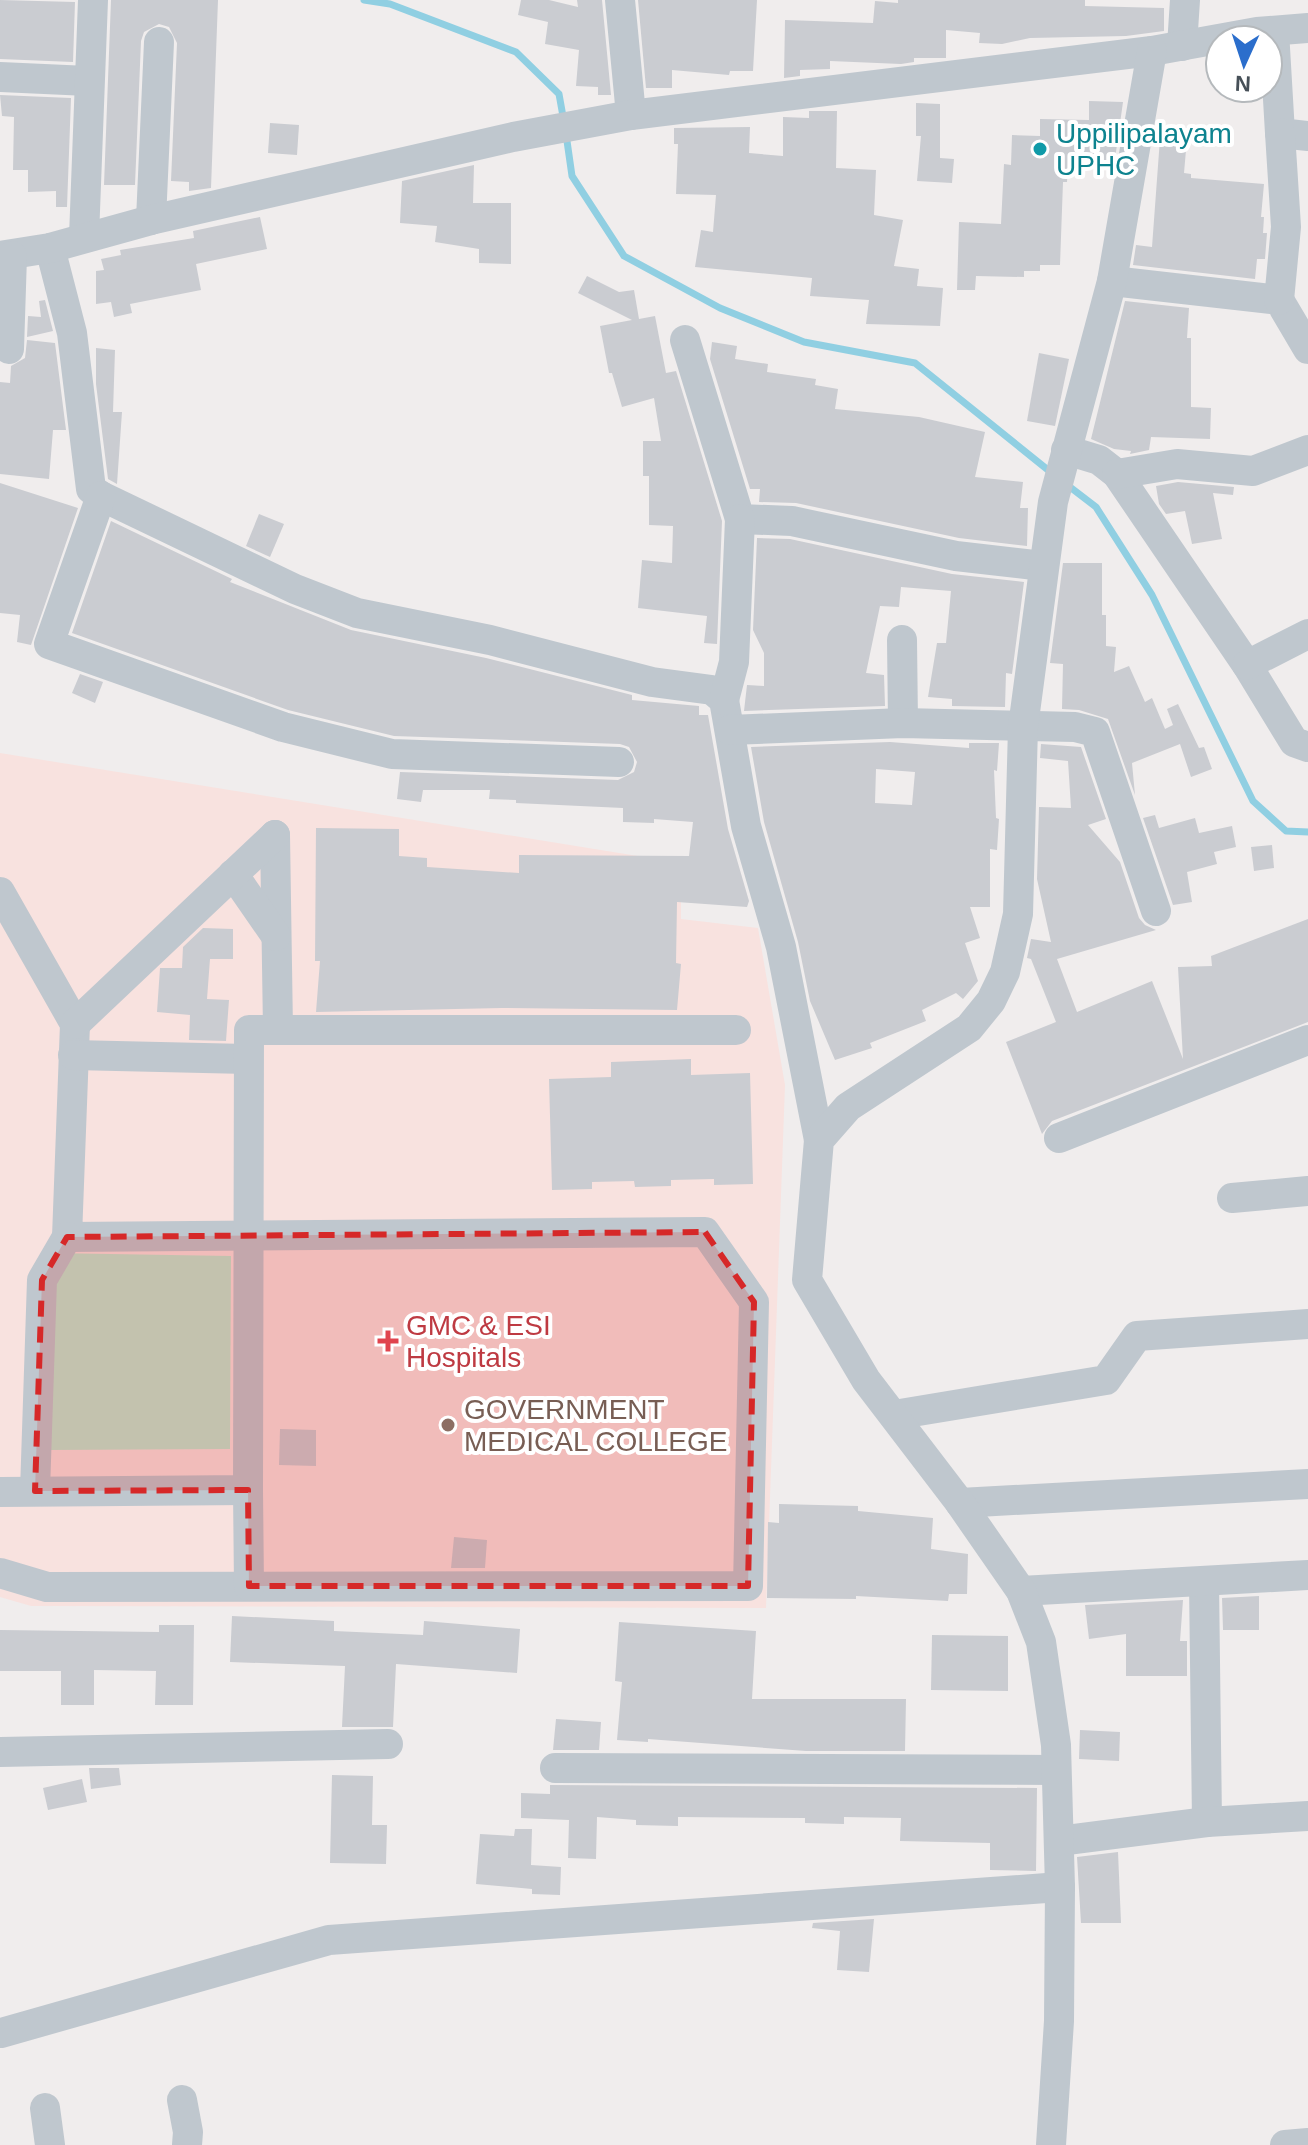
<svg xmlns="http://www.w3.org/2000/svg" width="1308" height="2145" font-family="Arial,sans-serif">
<rect width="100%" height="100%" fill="#f0eded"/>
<path fill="#f8e2df" d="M0 753 681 863V919L758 928 785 1085 766 1608 31 1606 0 1597Z"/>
<path fill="#bfe9d0" d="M50 1253 231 1256 230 1449 50 1450Z"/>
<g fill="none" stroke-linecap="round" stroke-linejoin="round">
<g stroke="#90cfe2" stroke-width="7">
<path d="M364 0 390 4 516 52 559 94 564 122"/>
<path d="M566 134 572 176 624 256 720 308 804 342 915 363 1053 474"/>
<path d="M1066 484 1096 507 1152 595 1253 801 1286 831 1308 832"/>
</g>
</g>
<g fill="#caccd1" fill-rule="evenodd">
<path d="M0 0 75 2 73 62 0 59Z"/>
<path d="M111 0H218L211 188 189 191V182L171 181 177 43 169 27 159 24 144 32 141 41 135 185H104Z"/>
<path d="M521 0H549L578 7 577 0H602L611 95H598V87L576 86 579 50 545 44 548 22 518 15Z"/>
<path d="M638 0H757L753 71H730L729 75 672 70V88H646Z"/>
<path d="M898 0H1085V6L1164 8V31L1126 36 1030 38 1002 44 979 43 980 33 946 30V58H914V62L901 64 830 61V69L800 70V76L784 78 785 20 873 23 875 1 898 3Z"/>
<path d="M0 95 71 98 67 207H56V191L28 192V170H13L14 117 2 116Z"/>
<path d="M1089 101 1123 102 1114 166 1068 164 1067 182H1063L1060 265H1040V271H1024V277L976 276 975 290H957L959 222 1001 224 1004 164 1011 165 1012 135 1040 136V119L1089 120Z"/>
<path d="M916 103 940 104V158L954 159 952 183 917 181 921 136H916Z"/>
<path d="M809 111H837L836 168 876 170 874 215 903 220 894 266 919 269 917 286 943 288 940 326 866 324 869 300 810 296 812 278 695 267 701 230 713 232 716 195 676 194 678 144H674V128L750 127 749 153 783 156V117L809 118Z"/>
<path d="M270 123 299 125 297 155 268 153Z"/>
<path d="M1161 125 1188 127 1184 173 1191 174V178L1264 184 1261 217H1264L1263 233H1267L1265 259H1257L1255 279 1133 265 1136 245 1152 247Z"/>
<path d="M474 165 473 203H511V264L479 263V249L435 242 437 226 400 223 402 181Z"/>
<path d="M260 217 267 249 196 264 201 290 130 304 132 313 114 317 111 302 96 304V271L104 270 101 259 121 255 120 250 194 238 193 231Z"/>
<path d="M587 276 619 292 634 290 639 319 655 316 666 373 676 371 722 521 717 644 704 643 707 616 638 608 642 560 672 563 673 526 649 525V476H643V441H661L654 398 622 407 612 373H609L600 326 632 320 578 293Z"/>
<path d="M45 300 53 331 27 337 28 316 41 317 39 301Z"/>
<path d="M1125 301 1189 308 1187 338H1191V407L1211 408 1210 439 1151 437 1149 450 1130 454 1131 451 1114 449 1091 439Z"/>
<path d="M27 340 55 343 66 430H53L49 479 0 474V382L10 383 11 366 25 358Z"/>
<path d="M712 342 737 346 735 359 768 364 767 372 816 379 815 385 838 389 835 409 919 417 985 432 975 477 1023 482 1020 508H1028L1027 546 959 538 796 503 759 502 760 489H750L710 359Z"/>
<path d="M96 348 115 350 113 412H122L117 484 108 479 96 384Z"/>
<path d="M1039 353 1069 359 1055 426 1027 421Z"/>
<path d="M1178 482 1234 487 1233 495 1213 493 1222 539 1192 544 1185 511 1166 514 1159 504 1156 486Z"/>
<path d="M0 483 78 508 31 645 17 642 20 615 0 613Z"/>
<path d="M259 514 284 524 270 557 246 546Z"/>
<path d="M111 521 232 579 230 582 351 630 486 658 632 695V700L699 706V715H708L728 829 749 901 747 907 677 902 676 963 681 964 677 1010 502 1008 316 1012 320 961H315L316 828 399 829V856L427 858V867L519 873V855L689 856 693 822 654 819V823L623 822V808L516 803V800L489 799 490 790H423L421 802 397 799 400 772 618 780 634 772 637 762 629 747 620 744 394 736 288 710 72 633Z"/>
<path d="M757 538 790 539 952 574 1024 582 1012 674 1006 673 1005 707 952 706V699L928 697 937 643H946L951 591 901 587 899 607 880 606 866 673 884 675 885 706 744 711 747 685 764 686V653L753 630Z"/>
<path d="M1063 563H1102V615H1106V646L1116 647 1114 672 1129 666 1145 702 1152 698 1165 729 1173 725 1167 709 1178 704 1199 748 1204 747 1212 769 1191 777 1180 744 1132 763 1135 795 1108 719 1079 710 1062 709 1063 664 1050 663Z"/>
<path d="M80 674 103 682 95 703 72 693Z"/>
<path d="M890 742 969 748V743H999L997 771 994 770 996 818 999 819 997 850 990 849V907H970L980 938 965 943 978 981 963 999 956 993 922 1010 926 1021 870 1043 872 1048 835 1060 810 1001 798 942 764 822 751 747ZM876 769 915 772 912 805 875 803Z"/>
<path d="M1041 744 1081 747 1106 819 1088 825 1120 862 1139 918 1145 925 1156 930 1057 959 1077 1012 1152 981 1183 1059 1178 967 1212 966 1211 956 1308 919V1022L1052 1121 1042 1134 1006 1042 1056 1022 1031 959 1027 958 1031 939 1051 942 1037 879 1039 807 1071 808 1068 761 1040 758Z"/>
<path d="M1155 815 1159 828 1195 818 1199 833 1232 826 1236 847 1214 852 1217 864 1187 872 1192 902 1173 905 1143 818Z"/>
<path d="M1272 845 1274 868 1254 871 1251 847Z"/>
<path d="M203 928 233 929V959H210L207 999 229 1000 226 1041 189 1040 190 1015 157 1012 160 968H182L183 947Z"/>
<path d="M691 1059V1075L750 1073 753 1184 714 1185V1179L671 1180V1186L635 1187 634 1181 592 1182V1189L552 1190 549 1079 611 1077V1062Z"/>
<path d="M280 1429 316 1430V1466L279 1465Z"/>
<path d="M779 1504 858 1506V1511L933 1518 931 1549 968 1554 967 1594H949L948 1601 856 1596V1599L767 1598 768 1522 779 1523Z"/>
<path d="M454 1537 487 1540 485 1568H451Z"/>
<path d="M1259 1596V1630H1223L1222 1598Z"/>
<path d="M1183 1600 1180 1641H1187V1676H1126V1634L1089 1639 1085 1605Z"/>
<path d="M232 1616 334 1621V1631L423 1635 424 1621 520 1629 517 1673 396 1664 393 1727H342L345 1666 230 1662Z"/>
<path d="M619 1622 756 1631 752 1699H906L905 1751H806L648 1739V1742L617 1740 622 1682 615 1681Z"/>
<path d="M159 1625H194L193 1705H155L156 1671 94 1670V1705H61V1671H0V1630L159 1632Z"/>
<path d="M932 1635 1008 1636V1691L931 1690Z"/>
<path d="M556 1719 601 1722 599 1750H553Z"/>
<path d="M1080 1730 1120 1732 1119 1761 1079 1759Z"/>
<path d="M89 1768H119L121 1785 91 1789Z"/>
<path d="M332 1775 373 1776 372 1825H387L386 1864 330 1863Z"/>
<path d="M82 1779 87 1802 48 1810 43 1788Z"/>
<path d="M550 1785 1037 1788 1036 1871 990 1870V1843L900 1841 901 1818 844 1817V1824L805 1823V1818L678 1817V1826L636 1825V1820L597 1817 596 1859 568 1858 569 1820 521 1818V1793L550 1794Z"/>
<path d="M515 1829H532L531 1865 561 1867 560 1895 532 1894V1889L476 1884 480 1834 514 1836Z"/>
<path d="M1118 1852 1121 1923H1081L1077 1857Z"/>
<path d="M874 1919 869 1972 837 1970 840 1931 812 1928 813 1923Z"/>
</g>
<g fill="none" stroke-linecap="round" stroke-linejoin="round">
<g stroke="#bfc7ce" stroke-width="30">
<path d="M620 0 631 115"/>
<path d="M1274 31 1280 133 1308 136"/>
<path d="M1182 46 1185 0"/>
<path d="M0 77 88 81"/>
<path d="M151 220 159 42"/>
<path d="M84 237 93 0"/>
<path d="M50 248 72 333 91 489 101 496 295 589 357 613 490 640 652 682 712 690 724 700 746 826 781 947 819 1140"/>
<path d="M0 256 50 248 151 220 513 137 631 115 1152 51 1257 32 1308 28"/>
<path d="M1112 281 1279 300 1308 349"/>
<path d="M1279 300 1286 227 1280 133"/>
<path d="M685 340 740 519 792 521 956 556 1043 566"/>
<path d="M9 349 12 256"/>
<path d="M1066 450 1099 460 1117 474 1247 665 1294 742 1308 747"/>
<path d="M1117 474 1177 464 1253 471 1308 450"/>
<path d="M101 496 49 644 283 727 392 754 619 762"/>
<path d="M902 640 903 723"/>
<path d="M1247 665 1308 634"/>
<path d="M724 700 734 662 740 519"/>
<path d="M730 730 903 723 1075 727 1095 732 1156 911"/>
<path d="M275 835 278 1030"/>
<path d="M233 874 276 936"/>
<path d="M0 892 75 1024 67 1237 705 1232 754 1302 748 1586 47 1587 0 1573"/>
<path d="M75 1024 275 835"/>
<path d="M73 1055 247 1059"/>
<path d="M1059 1138 1308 1040"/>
<path d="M1232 1198 1308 1191"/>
<path d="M894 1415 1106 1380 1137 1336 1308 1324"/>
<path d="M248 1490 249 1586"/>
<path d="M35 1491 42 1280 67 1237"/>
<path d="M0 1492 248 1490 249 1030H736"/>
<path d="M960 1503 1308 1484"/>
<path d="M1204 1581 1207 1822"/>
<path d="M1021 1591 1308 1575"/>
<path d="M0 1752 388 1744"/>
<path d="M555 1768 1056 1770"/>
<path d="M1059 1841 1207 1822 1308 1816"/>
<path d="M1 2033 329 1940 1060 1887"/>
<path d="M182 2100 188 2132 187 2145"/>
<path d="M45 2108 50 2145"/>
<path d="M1051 2145 1059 2021 1060 1887 1056 1745 1041 1642 1021 1591 960 1503 866 1380 807 1280 819 1140 848 1107 969 1028 991 1001 1005 972 1018 914 1023 727 1053 502 1112 281 1152 51"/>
<path d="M1285 2145 1308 2143"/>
</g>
</g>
<path fill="#d62828" fill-opacity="0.2" stroke="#d62828" stroke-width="6" stroke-dasharray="16 10" stroke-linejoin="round" d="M705 1232 754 1302 748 1586H249L248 1490 35 1491 42 1280 67 1237Z"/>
<circle fill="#0f9aa8" stroke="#fff" stroke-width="3" cx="1040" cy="149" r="8"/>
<path fill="#e0444e" stroke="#fff" stroke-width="3" d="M384 1329h8v8h8v8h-8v8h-8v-8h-8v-8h8z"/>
<circle fill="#8d6e63" stroke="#fff" stroke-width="3" cx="448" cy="1425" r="8"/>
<g text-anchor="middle" stroke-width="8" stroke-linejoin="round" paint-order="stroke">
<g font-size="28" fill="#0d838f" stroke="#fff" text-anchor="start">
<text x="1056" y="143">Uppilipalayam<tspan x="1056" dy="32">UPHC</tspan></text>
</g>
<g font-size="28" fill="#be3a42" stroke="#fff" text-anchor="start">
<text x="406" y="1335">GMC &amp; ESI<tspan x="406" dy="32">Hospitals</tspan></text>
</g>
<g font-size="28" fill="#785e54" stroke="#fff" text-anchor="start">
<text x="464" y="1419">GOVERNMENT<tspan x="464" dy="32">MEDICAL COLLEGE</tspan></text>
</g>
</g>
<g transform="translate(1244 64) rotate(183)"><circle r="38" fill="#ffffff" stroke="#b5b9bc" stroke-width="2"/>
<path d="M0-6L14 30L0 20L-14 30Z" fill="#2b6ecc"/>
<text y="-12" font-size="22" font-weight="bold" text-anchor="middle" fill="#475058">N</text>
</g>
</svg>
